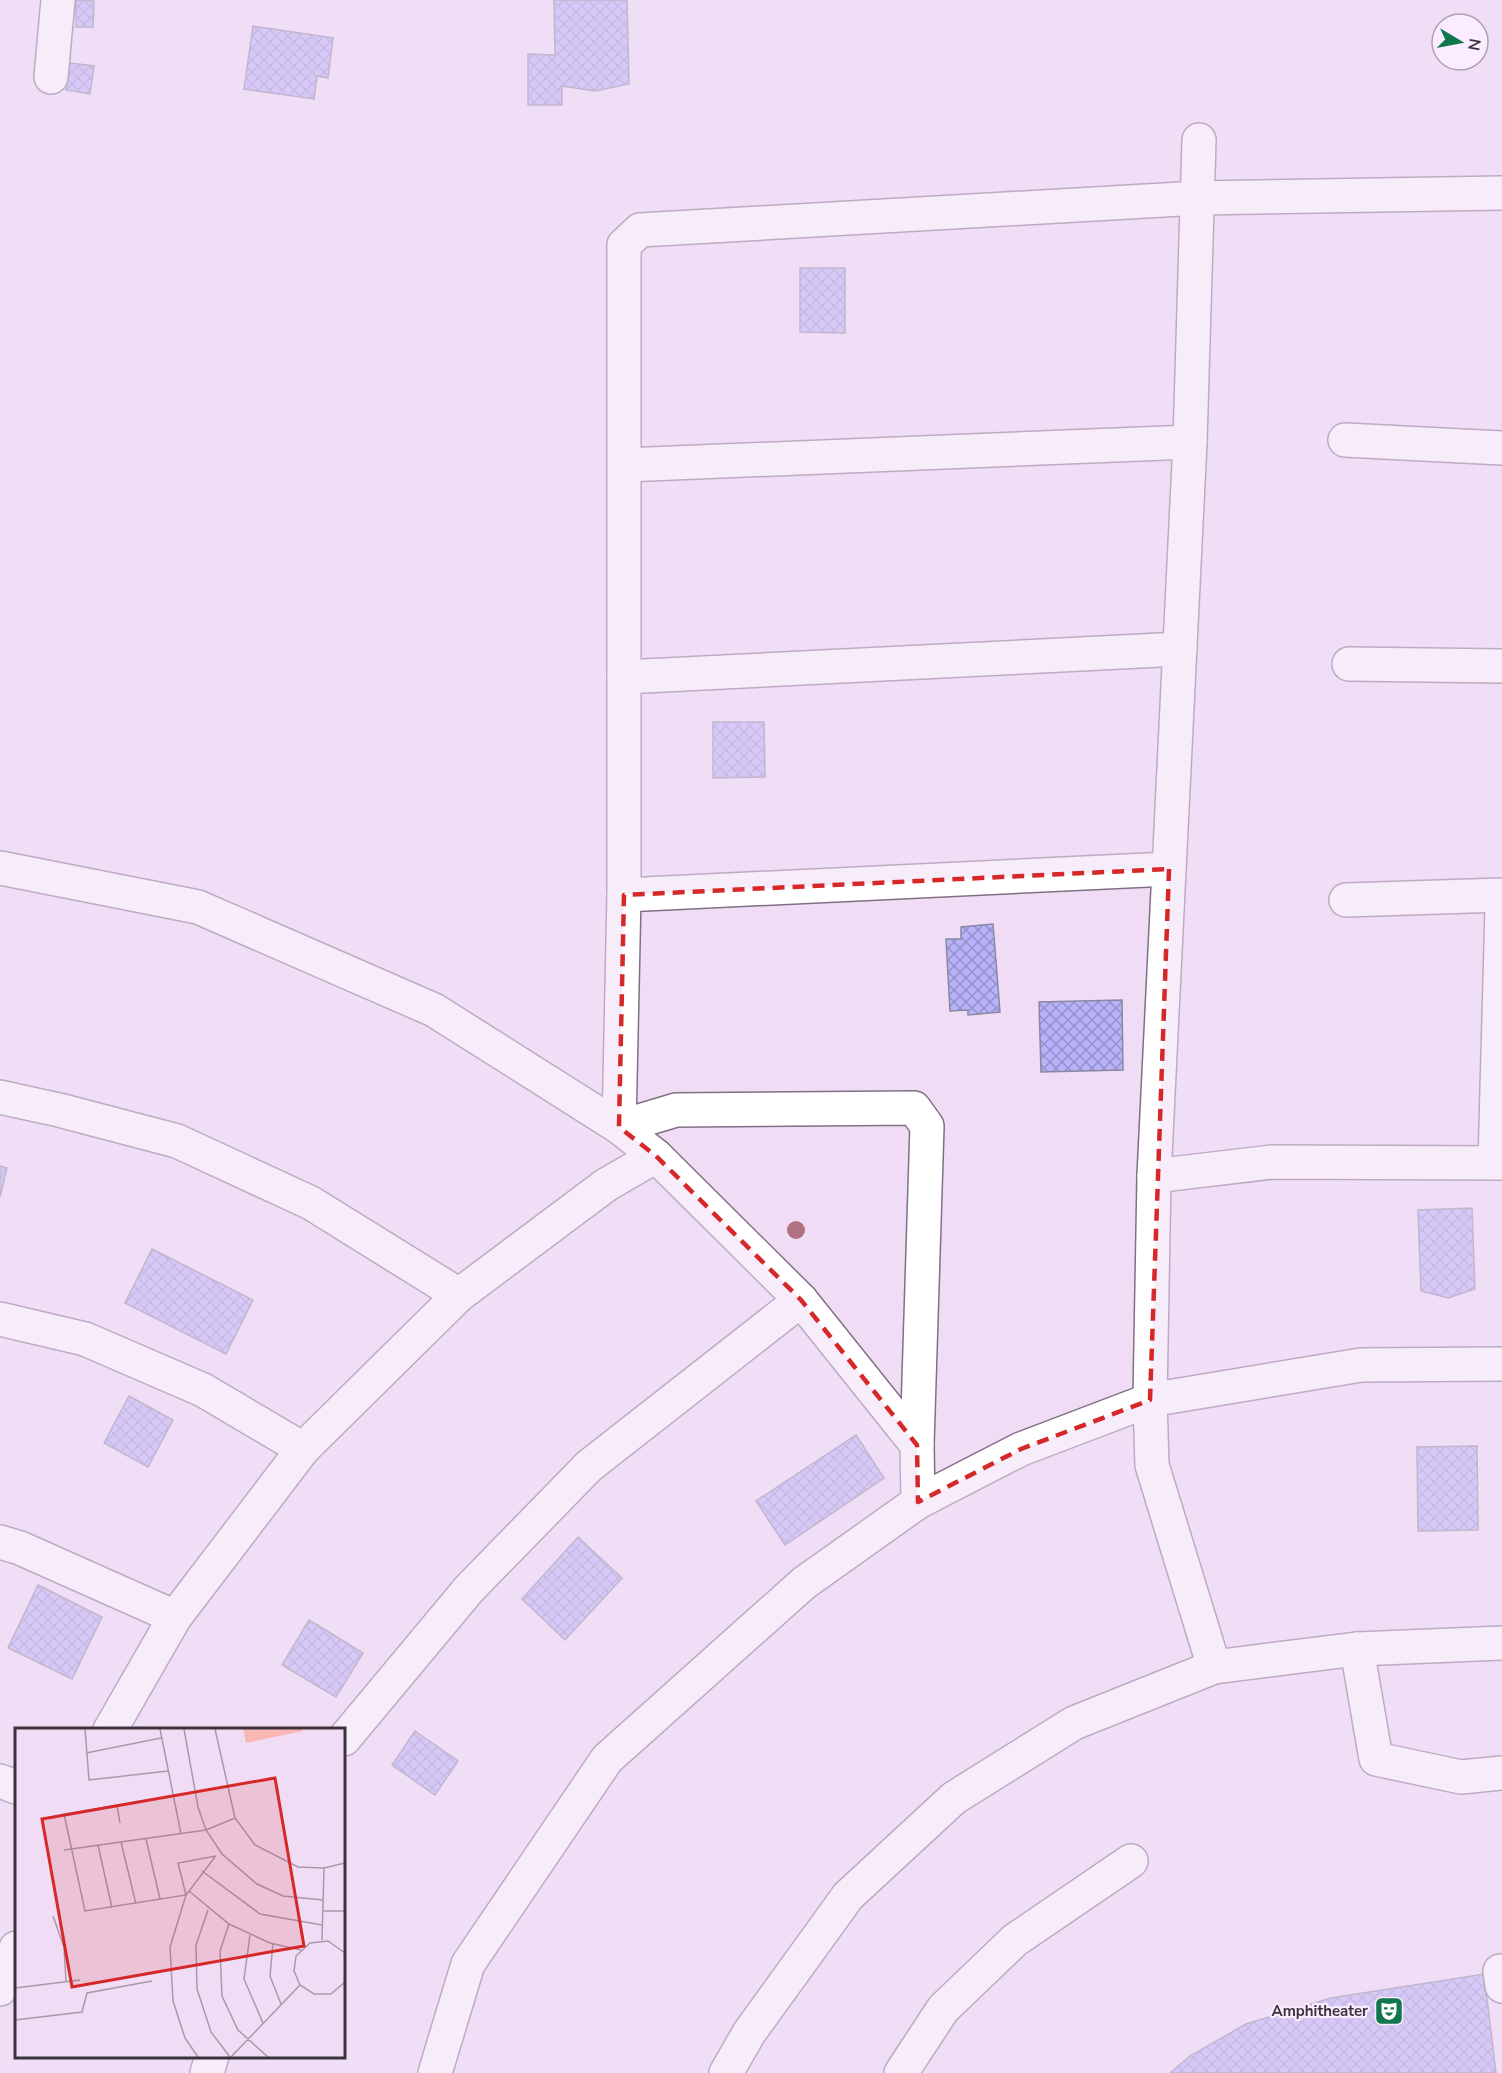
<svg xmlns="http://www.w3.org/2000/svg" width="1502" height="2073" font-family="'Nunito Sans',sans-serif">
<defs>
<pattern id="building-cross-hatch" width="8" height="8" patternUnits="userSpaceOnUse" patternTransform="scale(1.5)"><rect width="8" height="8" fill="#b7b2f9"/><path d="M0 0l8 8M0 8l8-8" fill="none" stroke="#9691cb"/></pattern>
</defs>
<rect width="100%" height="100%" fill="#f0ddf5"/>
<g fill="url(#building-cross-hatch)" stroke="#8988a0" stroke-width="1.5">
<path d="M76 0 94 1 93 27H76Z"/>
<path d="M554 0H627L629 84 595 91 562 86V105H528V54L555 55Z"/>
<path d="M253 26 333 38 328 78 317 76 314 99 244 89Z"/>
<path d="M70 63 94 66 90 94 66 90Z"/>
<path d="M800 268H845V333L800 332Z"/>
<path d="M713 722H764L765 777 713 778Z"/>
<path d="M993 924 1000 1012 968 1015V1010L950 1011 946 939H961V927Z"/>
<path d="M1122 1000 1123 1070 1041 1072 1039 1002Z"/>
<path d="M0 1166 7 1168 0 1197Z"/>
<path d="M1472 1208 1475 1289 1448 1298 1421 1291 1418 1210Z"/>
<path d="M152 1249 253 1300 226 1354 125 1303Z"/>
<path d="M129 1396 173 1420 148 1467 104 1443Z"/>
<path d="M856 1435 884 1478 785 1545 756 1501Z"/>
<path d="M1477 1446 1478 1530 1418 1531 1417 1447Z"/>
<path d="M578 1537 622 1578 565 1640 522 1599Z"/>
<path d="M38 1585 102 1617 72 1679 8 1648Z"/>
<path d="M309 1620 363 1653 336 1697 282 1665Z"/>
<path d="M415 1731 458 1761 435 1795 392 1765Z"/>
<path d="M1484 1974 1496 2073H1170L1190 2056 1246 2024 1331 1998Z"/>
</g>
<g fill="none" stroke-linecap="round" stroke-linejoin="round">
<g stroke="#817085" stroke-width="36">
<g id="minor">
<path d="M51 77 58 0"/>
<path d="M1199 140 1190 442 1154 1176 1150 1400 1152 1465 1214 1667"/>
<path d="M1345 440 1502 448"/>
<path d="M625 465 1190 442"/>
<path d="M1349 664 1502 666"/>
<path d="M624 677 1180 649"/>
<path d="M0 868 198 907 434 1010 619 1127 656 1156 801 1300 917 1445 918 1502"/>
<path d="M624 895 1169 869"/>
<path d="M1346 900 1502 895"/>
<path d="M0 1097 59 1110 177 1141 311 1203 459 1295"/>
<path d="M1495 1163 1502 908"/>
<path d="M1154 1176 1272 1162 1502 1163"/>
<path d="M0 1319 85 1339 203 1390 303 1449"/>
<path d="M917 1445 927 1126 914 1108 676 1110 619 1127 624 895V245L640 230 1198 198 1502 193"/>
<path d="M0 1542 20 1548 175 1617"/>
<path d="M1357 1649 1376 1759 1461 1777 1502 1773"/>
<path d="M110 1730 175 1617 303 1449 459 1295 606 1185 656 1156"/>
<path d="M344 1739 469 1589 589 1466 801 1300"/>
<path d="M0 1781 16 1787"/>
<path d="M1500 1971 1502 1986"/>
<path d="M0 1989 16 1948"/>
<path d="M207 2073 212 2056"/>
<path d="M435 2073 468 1964 607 1759 804 1583 918 1502 1021 1449 1150 1400 1361 1365 1502 1364"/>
<path d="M726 2073 749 2033 848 1896 954 1798 1074 1723 1214 1667 1357 1649 1502 1643"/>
<path d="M901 2073 943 2009 1015 1940 1131 1861"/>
</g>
</g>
<use href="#minor" stroke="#fff" stroke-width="33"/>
</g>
<circle fill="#b07280" cx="796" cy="1230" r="9"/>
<path d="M0 0H1502V2073H0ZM1169 869 1150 1400 1021 1449 918 1502 917 1445 801 1300 656 1156 619 1127 624 895Z" fill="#f0ddf5" fill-opacity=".55" fill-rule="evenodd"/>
<path fill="none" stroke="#d62828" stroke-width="4.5" stroke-dasharray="12 8" stroke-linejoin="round" d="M1169 869 1150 1400 1021 1449 918 1502 917 1445 801 1300 656 1156 619 1127 624 895Z"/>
<defs>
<g id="theatre-square" transform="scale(1.5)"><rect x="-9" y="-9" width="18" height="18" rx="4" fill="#10764e" stroke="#fbecff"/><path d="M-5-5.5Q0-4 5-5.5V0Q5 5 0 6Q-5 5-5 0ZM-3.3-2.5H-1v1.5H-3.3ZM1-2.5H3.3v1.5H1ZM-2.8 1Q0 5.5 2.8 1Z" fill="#fff"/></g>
</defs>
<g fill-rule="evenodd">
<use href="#theatre-square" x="1389" y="2011"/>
</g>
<g text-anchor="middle" stroke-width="4.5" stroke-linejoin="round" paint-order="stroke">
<g font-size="15" font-weight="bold" fill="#3a333c" stroke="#fbecff" text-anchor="end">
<text x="1368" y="2016">Amphitheater</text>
</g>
</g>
<g transform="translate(15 1728)">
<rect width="330" height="330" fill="#f0ddf5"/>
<path d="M228 1H287L288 3 231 15Z" fill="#fab7b3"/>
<path fill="none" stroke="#a799ab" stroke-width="1.5" d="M70 1 74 52 153 43M145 1 166 106M169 1 183 79 191 102 207 126 242 156 268 168 308 172M200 1 220 90 240 117 283 139 309 140 330 135M71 25 146 10M158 68 49 86 70 183 171 167 163 135 201 128M102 77 105 95M131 111 145 171M106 114 121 176M83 117 97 180M49 122 191 102 220 90M187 143 245 186 307 197M174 163 214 196 255 215 286 222M193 182 181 217 182 261 196 304 215 329M308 183H330M38 188 49 219 51 253M214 196 205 223 207 268 223 302 253 329M235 207 229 251 248 295M307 212 309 140M258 215 255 248 266 276M330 225 313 213 295 215 281 228 279 243 285 257 299 266H316L330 254M0 260 65 252M0 292 67 284 72 265 137 253M183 329 170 310 158 273 155 219 171 167 200 129M216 329 285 257"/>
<path fill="#d62828" fill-opacity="0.15" stroke="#d62828" stroke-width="3" d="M260 50 289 218 57 259 27 91Z"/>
<rect width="330" height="330" fill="none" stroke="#3a333c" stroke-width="3"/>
</g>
<g transform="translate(1460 42) rotate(100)"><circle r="28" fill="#fbecff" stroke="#aea2b1" stroke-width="1.5"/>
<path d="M0-4.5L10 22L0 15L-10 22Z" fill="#10764e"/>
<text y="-9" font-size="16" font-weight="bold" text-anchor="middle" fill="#3a333c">N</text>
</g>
</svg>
